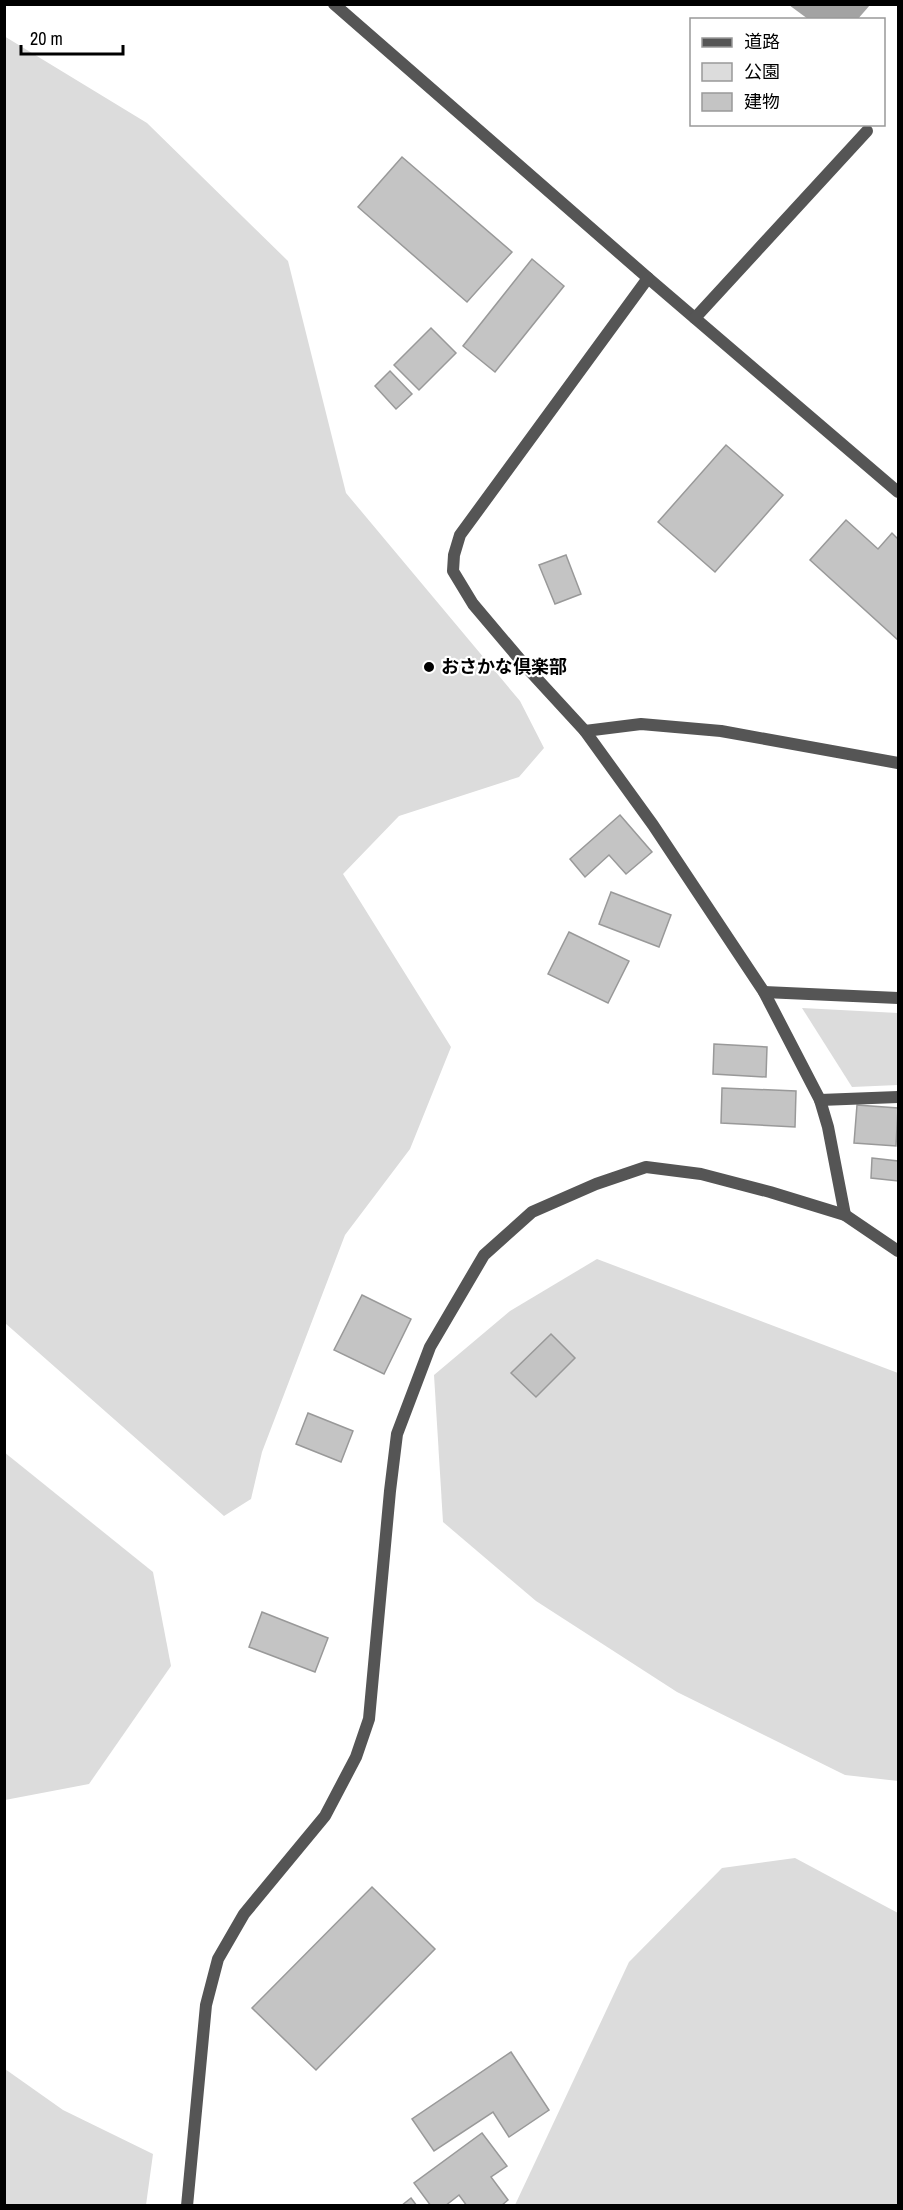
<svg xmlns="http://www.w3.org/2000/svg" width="903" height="2210" font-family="'Archivo Narrow','Noto Sans JP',sans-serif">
<rect width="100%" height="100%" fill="#fff"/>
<g fill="#dcdcdc">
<path d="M4 36 147 123 288 261 346 493 520 701 544 748 519 777 399 816 343 874 451 1047 410 1149 345 1235 262 1452 251 1499 224 1516 5 1323Z"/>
<path d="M802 1008 898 1013V1085L852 1087Z"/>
<path d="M597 1259 898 1373V1781L845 1775 677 1692 536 1601 443 1522 434 1375 510 1311Z"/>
<path d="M4 1452 153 1572 171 1666 89 1784 5 1800Z"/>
<path d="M795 1858 898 1913V2205H515L629 1962 722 1868Z"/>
<path d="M5 2069 63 2110 153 2154 146 2205H5Z"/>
</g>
<path fill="#a3a3a3" d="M789 5H870L857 20 808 19Z"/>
<g fill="#c4c4c4" stroke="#999" stroke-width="1.5">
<path d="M402 157 512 252 467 302 358 207Z"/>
<path d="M532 259 564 286 495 372 463 346Z"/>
<path d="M431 328 456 353 419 390 394 365Z"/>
<path d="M390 371 412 394 396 409 375 386Z"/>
<path d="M726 445 783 495 715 572 658 522Z"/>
<path d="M846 520 878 549 892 533 898 539V640L810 560Z"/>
<path d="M566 555 581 594 555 604 539 565Z"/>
<path d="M620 815 652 852 626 874 609 855 585 877 570 859Z"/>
<path d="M611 892 671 915 659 947 599 924Z"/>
<path d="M569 932 629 961 608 1003 548 974Z"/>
<path d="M714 1044 767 1047 766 1077 713 1074Z"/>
<path d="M722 1088 796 1091 795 1127 721 1123Z"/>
<path d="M857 1105 898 1108 896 1146 854 1143Z"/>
<path d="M872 1158 898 1161V1181L871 1178Z"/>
<path d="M362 1295 411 1319 384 1374 334 1350Z"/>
<path d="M551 1334 575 1358 536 1397 511 1373Z"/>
<path d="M308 1413 353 1431 341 1462 296 1444Z"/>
<path d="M262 1612 328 1638 315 1672 249 1647Z"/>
<path d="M372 1887 435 1949 316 2070 252 2008Z"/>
<path d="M511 2052 549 2110 509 2137 493 2112 434 2151 412 2119Z"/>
<path d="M482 2133 507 2166 491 2177 508 2200 501 2206H467L459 2195 445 2206H431L414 2183Z"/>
<path d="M411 2198 417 2206H401Z"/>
</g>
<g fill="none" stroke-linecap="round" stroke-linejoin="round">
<g stroke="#555" stroke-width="12">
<path d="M648 278 898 492"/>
<path d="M695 318 867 131"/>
</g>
<g stroke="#555" stroke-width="12">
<path d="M334 4 648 278 460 535 454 555 453 571 473 604 528 669 585 731 653 825 764 992 820 1100 828 1127 845 1215"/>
<path d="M585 731 641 724 721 731 898 763"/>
<path d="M764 992 898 998"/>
<path d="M820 1100 898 1097"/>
</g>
<path stroke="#555" stroke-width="12" d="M187 2206 206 2005 218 1959 244 1914 325 1816 356 1757 369 1719 390 1491 397 1434 430 1347 484 1255 532 1212 596 1184 646 1167 701 1174 770 1192 845 1215 898 1251"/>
</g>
<circle fill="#000" stroke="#fff" stroke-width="2" cx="429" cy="667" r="6"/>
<g text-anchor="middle" stroke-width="4.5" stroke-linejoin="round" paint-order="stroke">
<g font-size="18" font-weight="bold" fill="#000" stroke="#fff" text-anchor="start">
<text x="441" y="673">おさかな倶楽部</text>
</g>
</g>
<rect width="903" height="2210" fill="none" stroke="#000000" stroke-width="12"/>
<rect x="690" y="18" width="195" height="108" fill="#ffffff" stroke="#999999" stroke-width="1.5"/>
<rect x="702" y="38" width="30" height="9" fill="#555555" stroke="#999999" stroke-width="1.5"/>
<text x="744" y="48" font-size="18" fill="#000000">道路</text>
<rect x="702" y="63" width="30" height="18" fill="#dcdcdc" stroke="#999999" stroke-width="1.5"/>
<text x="744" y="78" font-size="18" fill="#000000">公園</text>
<rect x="702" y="93" width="30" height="18" fill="#c4c4c4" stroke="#999999" stroke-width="1.5"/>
<text x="744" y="108" font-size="18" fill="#000000">建物</text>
<path d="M21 45v9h102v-9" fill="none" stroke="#000000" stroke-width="3"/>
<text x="30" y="45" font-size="18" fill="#000000" stroke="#ffffff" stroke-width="4.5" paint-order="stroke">20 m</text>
</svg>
